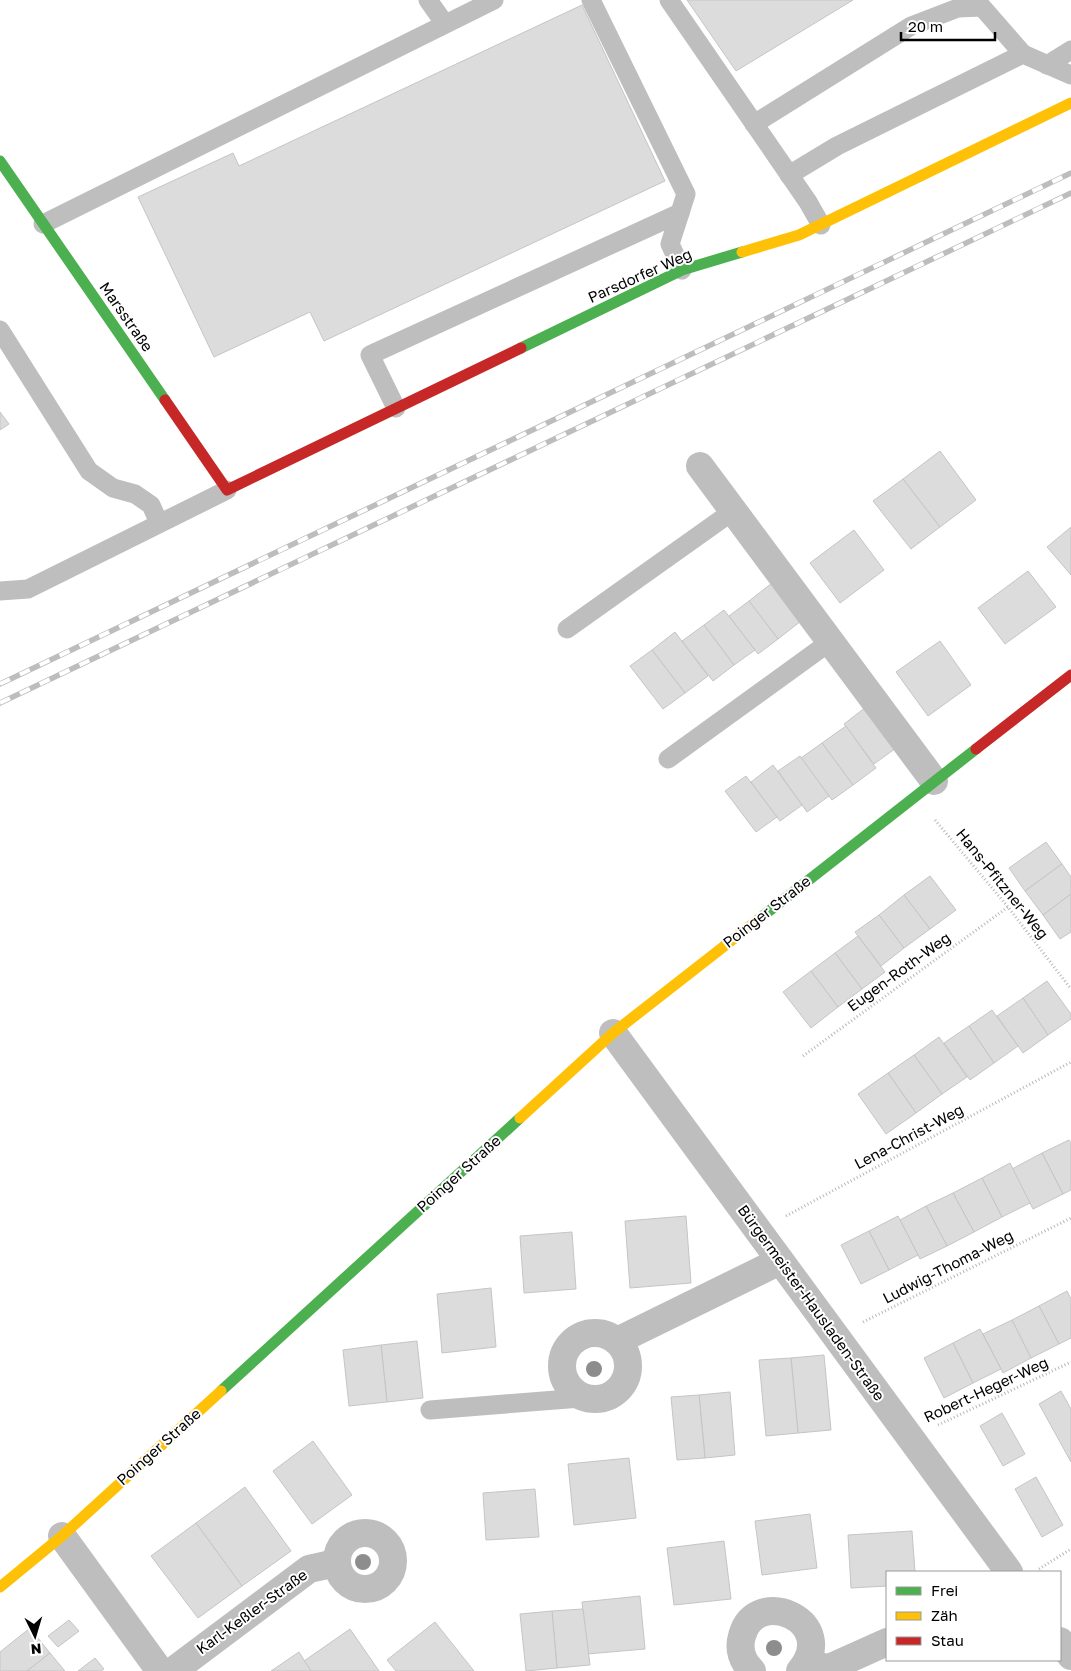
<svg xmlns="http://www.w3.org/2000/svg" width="1071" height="1671" font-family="'Golos Text',sans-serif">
<rect width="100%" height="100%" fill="#fff"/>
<g fill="#dcdcdc" stroke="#c5c5c5">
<path d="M687 0H853L736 71Z"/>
<path d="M582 5 665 181 324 341 310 312 214 357 138 197 233 153 239 166Z"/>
<path d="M0 412 9 424 0 430Z"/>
<path d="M940 451 976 500 940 527 903 479Z"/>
<path d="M903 479 940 527 911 549 873 501Z"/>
<path d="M1071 527V575L1047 547Z"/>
<path d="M854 530 884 570 840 603 810 563Z"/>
<path d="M1028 571 1056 607 1005 644 978 608Z"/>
<path d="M772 583 801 621 778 639 749 601Z"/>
<path d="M749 601 778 639 758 654 729 616Z"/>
<path d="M724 610 755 650 734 665 704 625Z"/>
<path d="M704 625 734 665 713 681 682 641Z"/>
<path d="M675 632 708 676 685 693 652 650Z"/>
<path d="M940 641 971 685 928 716 896 672Z"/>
<path d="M652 650 685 693 663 709 630 666Z"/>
<path d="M866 707 896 748 874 764 844 724Z"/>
<path d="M846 726 876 768 853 785 822 743Z"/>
<path d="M822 743 853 785 832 800 801 758Z"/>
<path d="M800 756 829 796 807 812 778 771Z"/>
<path d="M773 765 802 805 780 821 751 782Z"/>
<path d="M746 776 777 817 756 832 725 791Z"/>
<path d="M1046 842 1062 864 1025 891 1009 868Z"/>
<path d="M1062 864 1071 877V894L1043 915 1025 891Z"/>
<path d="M930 876 956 910 930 929 904 895Z"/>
<path d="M1071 894V932L1060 939 1043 915Z"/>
<path d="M904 895 930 929 904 948 879 915Z"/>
<path d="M879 915 904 948 881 966 855 932Z"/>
<path d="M858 936 885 972 862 989 835 953Z"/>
<path d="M835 953 862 989 838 1007 811 971Z"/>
<path d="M811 971 838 1007 811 1028 783 992Z"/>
<path d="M1047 981 1071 1014V1019L1048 1035 1023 998Z"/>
<path d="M1023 998 1048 1035 1023 1053 997 1016Z"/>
<path d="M992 1010 1018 1046 994 1063 969 1026Z"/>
<path d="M969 1026 994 1063 970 1080 944 1043Z"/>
<path d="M939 1037 967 1077 942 1094 914 1055Z"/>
<path d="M914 1055 942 1094 916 1113 888 1073Z"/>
<path d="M888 1073 916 1113 886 1134 858 1094Z"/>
<path d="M1069 1140 1071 1143V1190L1063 1194 1042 1153Z"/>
<path d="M1042 1153 1063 1194 1033 1209 1012 1169Z"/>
<path d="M1010 1163 1030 1203 1002 1217 982 1178Z"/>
<path d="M982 1178 1002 1217 974 1232 953 1193Z"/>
<path d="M953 1193 974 1232 947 1246 926 1206Z"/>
<path d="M926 1206 947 1246 920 1259 900 1220Z"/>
<path d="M686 1216 691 1283 630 1288 625 1221Z"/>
<path d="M898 1216 918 1255 889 1270 869 1231Z"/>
<path d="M869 1231 889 1270 861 1284 841 1245Z"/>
<path d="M572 1232 576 1289 524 1293 520 1236Z"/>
<path d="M491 1288 496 1347 442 1353 437 1294Z"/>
<path d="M1067 1291 1071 1299V1338L1059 1344 1039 1306Z"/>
<path d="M1039 1306 1059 1344 1031 1358 1012 1320Z"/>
<path d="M1012 1320 1031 1358 1003 1373 983 1334Z"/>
<path d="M980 1329 1001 1369 973 1383 953 1343Z"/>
<path d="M417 1341 423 1398 387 1402 381 1345Z"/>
<path d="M953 1343 973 1383 944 1398 924 1358Z"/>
<path d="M381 1345 387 1402 349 1406 343 1350Z"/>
<path d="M824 1355 831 1430 798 1433 791 1358Z"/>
<path d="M791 1358 798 1433 766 1436 759 1360Z"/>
<path d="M1061 1391 1071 1409V1462L1039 1404Z"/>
<path d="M730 1392 735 1455 705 1458 699 1395Z"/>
<path d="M699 1395 705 1458 677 1460 671 1397Z"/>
<path d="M1002 1413 1025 1454 1003 1466 980 1426Z"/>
<path d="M313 1441 352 1495 312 1524 273 1471Z"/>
<path d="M629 1458 636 1518 574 1525 568 1464Z"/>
<path d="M1036 1477 1063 1525 1042 1537 1015 1489Z"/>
<path d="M245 1487 291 1551 242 1586 196 1523Z"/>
<path d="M535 1489 539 1537 486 1540 483 1493Z"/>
<path d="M810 1514 817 1568 762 1575 755 1521Z"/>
<path d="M196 1523 242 1586 198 1618 151 1556Z"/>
<path d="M912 1531 915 1572H887V1586L851 1588 848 1535Z"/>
<path d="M724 1541 731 1599 674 1605 667 1548Z"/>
<path d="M640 1596 645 1649 587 1654 582 1602Z"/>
<path d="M583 1609 590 1665 557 1668 552 1611Z"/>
<path d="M552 1611 557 1668 526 1671 520 1614Z"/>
<path d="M69 1620 79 1631 58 1647 48 1636Z"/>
<path d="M435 1622 474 1671H396L387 1660Z"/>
<path d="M30 1628 50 1653 27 1671H0V1652Z"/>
<path d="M350 1629 379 1671H311L304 1661Z"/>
<path d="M299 1652 311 1671H271Z"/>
<path d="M50 1653 65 1671H27Z"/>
<path d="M95 1658 104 1669 101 1671H78Z"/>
</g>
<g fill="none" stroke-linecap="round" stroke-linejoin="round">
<g stroke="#b8b8b8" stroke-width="3" stroke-dasharray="1 2.5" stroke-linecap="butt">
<path d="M935 820 1008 907 1071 989"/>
<path d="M803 1056 1008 907"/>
<path d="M786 1216 1071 1062"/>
<path d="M863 1322 1071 1218"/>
<path d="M938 1425 1071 1362"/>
<path d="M1039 1569 1071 1549"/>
</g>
<g stroke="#bebebe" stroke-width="19">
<path d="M428 0 445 24"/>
<path d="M591 0 686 194 670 244 682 270"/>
<path d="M669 0 808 202 821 225"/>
<path d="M1047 65 1071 50"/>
<path d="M754 124 911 26 958 8 982 7 1023 54"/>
<path d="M789 175 837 146 1023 54 1071 75"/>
<path d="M43 224 494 0"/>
<path d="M0 330 89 471 113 488 135 494 151 505 159 523"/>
<path d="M396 408 370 355 680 213"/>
<path d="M0 591 28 589 227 490"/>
<path d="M567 629 733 511"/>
<path d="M668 759 831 641"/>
<path d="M430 1410 581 1398"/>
</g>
<g stroke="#bebebe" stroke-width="28">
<path d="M700 466 934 781"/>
<path d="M613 1033 1009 1572"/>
<circle cx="595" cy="1366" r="33"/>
<path d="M617 1341 780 1261"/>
<circle cx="365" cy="1561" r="28"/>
<path d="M62 1536 160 1671"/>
<path d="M1060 1641 1071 1656"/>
<path d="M806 1664 829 1668 887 1642"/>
<path d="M173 1671 309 1569 336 1563"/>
<path d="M752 1671C742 1661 738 1649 742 1636 756 1584 841 1622 800 1671"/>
</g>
<g stroke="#4caf50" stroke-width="11">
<path d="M0 161 165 400"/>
<path d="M521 348 682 270 742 252"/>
<path d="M759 919 976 749"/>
<path d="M221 1391 520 1118"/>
</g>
<g stroke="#ffc107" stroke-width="11">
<path d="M742 252 799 235 1071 103"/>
<path d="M520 1118 613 1033 759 919"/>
<path d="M0 1587 62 1536 221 1391"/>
</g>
<g stroke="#c62828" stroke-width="11">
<path d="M165 400 227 490 521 348"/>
<path d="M976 749 1071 675"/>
</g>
<g stroke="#bdbdbd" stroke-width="5.5">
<g id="rail">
<path d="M0 684 1071 173"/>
<path d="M0 703 1071 193"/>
</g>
</g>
<use href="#rail" stroke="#fff" stroke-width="4" stroke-dasharray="11" stroke-linecap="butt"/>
</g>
<g fill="#8d8d8d">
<circle cx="594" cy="1369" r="8"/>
<circle cx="363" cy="1562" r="8"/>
<circle cx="774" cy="1648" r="8"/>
</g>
<g text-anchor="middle" stroke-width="4" stroke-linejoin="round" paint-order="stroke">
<g font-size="15" fill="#000" stroke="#fff">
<text transform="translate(640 276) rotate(-24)" y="5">Parsdorfer Weg</text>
<text transform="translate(126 317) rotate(55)" y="5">Marsstraße</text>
<text transform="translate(1002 884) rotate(51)" y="5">Hans-Pfitzner-Weg</text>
<text transform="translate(767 912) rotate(-38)" y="5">Poinger Straße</text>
<text transform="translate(899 972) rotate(-36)" y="5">Eugen-Roth-Weg</text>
<text transform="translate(909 1137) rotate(-28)" y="5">Lena-Christ-Weg</text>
<text transform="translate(459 1174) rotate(-42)" y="5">Poinger Straße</text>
<text transform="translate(948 1267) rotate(-27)" y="5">Ludwig-Thoma-Weg</text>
<text transform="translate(811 1303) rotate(54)" y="5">Bürgermeister-Hausladen-Straße</text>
<text transform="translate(986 1390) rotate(-25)" y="5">Robert-Heger-Weg</text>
<text transform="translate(159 1447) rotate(-42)" y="5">Poinger Straße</text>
<text transform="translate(252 1612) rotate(-36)" y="5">Karl-Keßler-Straße</text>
</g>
</g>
<rect x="886" y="1571" width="175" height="90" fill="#ffffff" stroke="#999999"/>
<rect x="896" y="1587" width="25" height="8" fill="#4caf50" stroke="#999999"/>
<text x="931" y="1596" font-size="15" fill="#000000">Frei</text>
<rect x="896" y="1612" width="25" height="8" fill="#ffc107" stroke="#999999"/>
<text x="931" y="1621" font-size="15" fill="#000000">Zäh</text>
<rect x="896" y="1637" width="25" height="8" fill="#c62828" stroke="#999999"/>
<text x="931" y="1646" font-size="15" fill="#000000">Stau</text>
<g transform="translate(35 1636) rotate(175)" stroke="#ffffff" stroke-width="4" paint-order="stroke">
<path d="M0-4L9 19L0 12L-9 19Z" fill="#000000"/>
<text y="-8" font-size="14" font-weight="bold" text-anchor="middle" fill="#000000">N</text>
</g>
<path d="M901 32v8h94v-8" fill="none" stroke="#000000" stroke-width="2.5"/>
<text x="908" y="32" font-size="15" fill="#000000" stroke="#ffffff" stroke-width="4" paint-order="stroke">20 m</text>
</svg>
